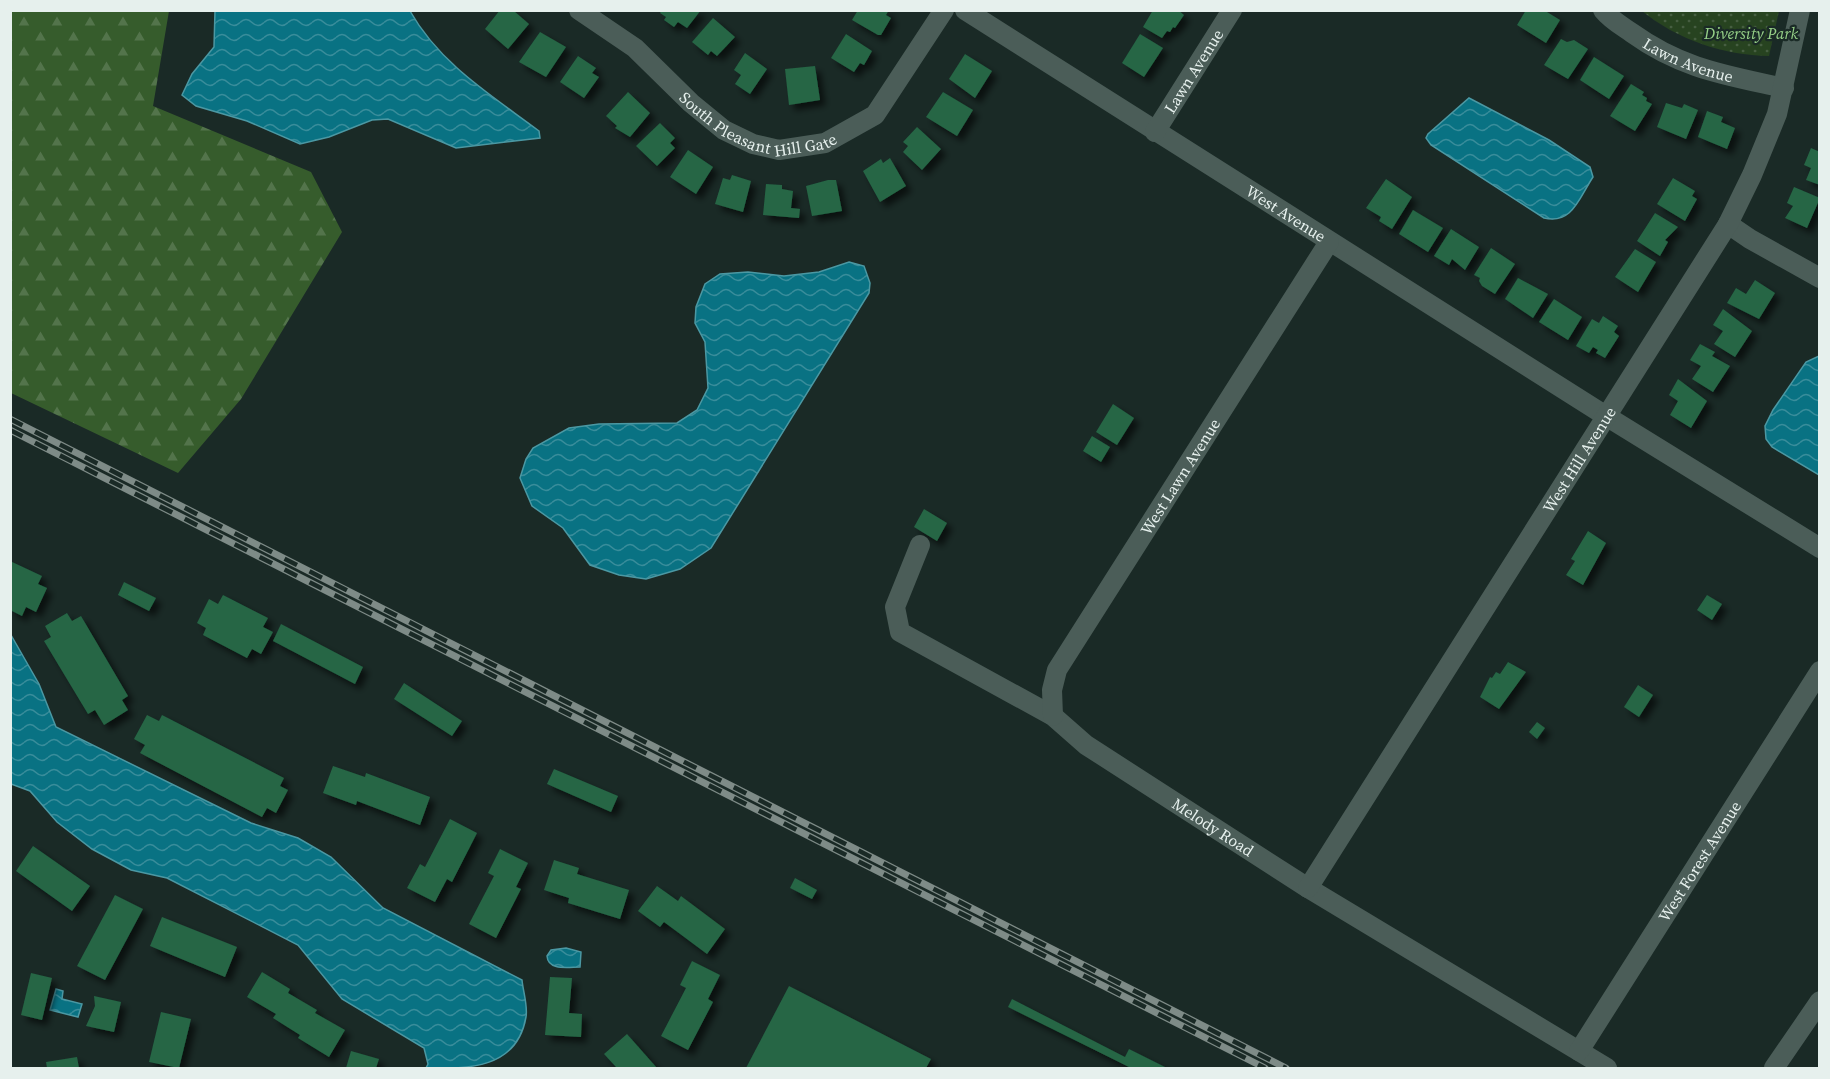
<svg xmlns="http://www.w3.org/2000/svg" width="1830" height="1079" font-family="'Source Serif 4',serif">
<defs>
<pattern id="grass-dots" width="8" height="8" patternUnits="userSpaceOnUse" patternTransform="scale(1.5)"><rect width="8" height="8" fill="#274320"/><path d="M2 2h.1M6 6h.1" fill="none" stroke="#465e41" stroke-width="1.8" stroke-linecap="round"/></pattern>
<pattern id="forest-firs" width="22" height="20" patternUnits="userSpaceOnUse" patternTransform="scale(1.5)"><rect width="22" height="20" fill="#365c2c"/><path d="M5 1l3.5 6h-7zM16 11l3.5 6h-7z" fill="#53744b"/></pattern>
<pattern id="water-waves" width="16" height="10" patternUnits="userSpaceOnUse" patternTransform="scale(1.5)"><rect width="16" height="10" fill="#097283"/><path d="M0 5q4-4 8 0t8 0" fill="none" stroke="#398d9b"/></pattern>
<filter id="shadow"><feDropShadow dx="5.5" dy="5.5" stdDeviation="3" flood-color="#0009"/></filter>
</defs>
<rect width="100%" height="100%" fill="#1a2a26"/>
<path fill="url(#grass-dots)" d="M1642 11H1779L1769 56C1723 55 1678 40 1642 11Z"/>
<path fill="url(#forest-firs)" d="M10 11H169L153 106 311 172 342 232 241 399 178 473 11 393Z"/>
<g fill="url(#water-waves)" stroke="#4b98a3" stroke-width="1.5">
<path d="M215 11H410C440 64 491 95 539 131L540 138 456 148 388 119 372 120 329 137 300 144 247 121 196 106 182 95 192 74 214 47Z"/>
<path d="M1469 98 1549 140 1590 167 1593 177C1579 198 1572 225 1544 218L1431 145 1426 138 1428 134Z"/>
<path d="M849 262 864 266 870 283 869 293 711 548 680 569 646 579 619 575 590 565 563 528 532 506 520 478 526 459 533 448 569 428 599 424 677 423 697 410 708 388 705 342 695 323 696 307 705 284 720 274 748 272 784 276 819 272Z"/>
<path d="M1819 356H1820L1819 475 1772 447 1766 439 1765 426 1773 410 1806 362Z"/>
<path d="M11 635 39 684 56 727 251 823 298 838 331 857 383 908 522 980C523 991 528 1006 526 1017 517 1069 468 1069 426 1068L428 1064 424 1048 342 999 298 945 167 878 131 870 92 849 57 822 30 791 11 784Z"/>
<path d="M566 948 581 952 580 967C568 967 548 971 547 956L551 950Z"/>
<path d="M56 989 63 991 62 999 82 1004 78 1017 50 1010Z"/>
</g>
<g fill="#256645" filter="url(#shadow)">
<path d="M500 10 514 11 529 24 508 49 485 29Z"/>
<path d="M662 10H701L687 28 678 22 674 27 664 20 666 17 660 13Z"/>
<path d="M858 10H889L886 15 891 18 881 35H878L852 20Z"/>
<path d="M1153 10H1178L1184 15 1175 28 1173 27 1170 32 1167 31 1162 38 1143 27Z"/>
<path d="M1526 10 1547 12 1560 20 1546 43 1517 25Z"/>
<path d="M713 18 735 37 717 56 711 51 708 55 692 42Z"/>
<path d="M540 32 566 47 546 77 519 62Z"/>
<path d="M846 34 872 51 864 65 860 63 854 72 831 58Z"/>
<path d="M1140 34 1163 48 1144 77 1122 63Z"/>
<path d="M1561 39 1567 42 1574 40 1588 49 1568 79 1544 65Z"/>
<path d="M745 53 767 69 750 94 735 84 741 75 734 70Z"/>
<path d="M965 54 992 71 975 98 949 79Z"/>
<path d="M578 56 596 68 592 73 599 77 584 98 560 82Z"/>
<path d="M1594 57 1624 76 1609 99 1580 80Z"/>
<path d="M815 66 820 100 789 105 785 69Z"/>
<path d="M1631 84 1644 92 1642 95 1647 98 1646 101 1652 104 1635 131 1610 116Z"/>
<path d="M628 92 650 113 630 137 615 128 617 126 606 116Z"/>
<path d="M943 92 973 110 957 136 926 117Z"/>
<path d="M1666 103 1682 108 1684 104 1698 110 1686 139 1657 127Z"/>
<path d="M1707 111 1723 117 1721 122 1735 128 1727 149 1698 137Z"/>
<path d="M660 123 675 138 670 143 675 148 657 166 636 146Z"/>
<path d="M917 127 941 149 922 170 903 152 908 146 903 142Z"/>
<path d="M1811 148 1820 152V185L1806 180 1811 168 1804 165Z"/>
<path d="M688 150 713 167 696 194 670 177Z"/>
<path d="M890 158 906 186 880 202 863 171 881 159 883 163Z"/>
<path d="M732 175 751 181 743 212 715 204 723 178 730 180Z"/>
<path d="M1673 178 1695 191 1692 196 1697 199 1685 221 1657 204Z"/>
<path d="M1386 179 1412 197 1392 229 1379 221 1381 217 1366 208Z"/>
<path d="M828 180H836L842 211 812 216 806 186Z"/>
<path d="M766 184 782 185V189L793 191 791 208 800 209 799 218 763 215Z"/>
<path d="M1794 187 1820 198 1807 228 1785 218 1793 206 1787 203Z"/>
<path d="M1413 210 1443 228 1428 252 1399 234Z"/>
<path d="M1655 213 1678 227 1665 240 1668 242 1660 256 1637 241Z"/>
<path d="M1451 229 1479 247 1465 270 1452 259 1449 265 1434 256Z"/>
<path d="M1491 248 1515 264 1495 294 1482 286 1479 281 1480 278 1474 275Z"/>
<path d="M1635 249 1656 262 1638 292 1615 277Z"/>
<path d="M1518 278 1548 294 1533 318 1505 299Z"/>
<path d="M1755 280 1775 293 1759 319 1727 303 1736 288 1746 294Z"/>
<path d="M1554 299 1582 317 1568 340 1539 322Z"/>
<path d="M1723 309 1752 331 1735 357 1714 344 1723 331 1713 325Z"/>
<path d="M1603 316 1618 326 1614 332 1619 336 1605 358 1596 353 1598 350 1593 347 1589 353 1576 346 1592 319 1599 323Z"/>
<path d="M1700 344 1715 352 1712 356 1730 366 1713 392 1692 379 1701 366 1690 360Z"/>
<path d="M1678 379 1707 401 1691 428 1670 415 1678 401 1669 395Z"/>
<path d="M1113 404 1134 418 1117 445 1096 432Z"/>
<path d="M1092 436 1110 447 1101 462 1083 451Z"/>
<path d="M924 509 947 523 937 541 914 527Z"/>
<path d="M1588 531 1606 543 1583 585 1566 575 1575 561 1571 559Z"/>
<path d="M10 561 42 576 38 584 47 588 36 612 26 607 22 616 10 610Z"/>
<path d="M124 582 156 598 149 611 118 595Z"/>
<path d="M223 595 268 618 263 627 273 632 261 654 252 649 247 658 203 635 206 628 197 623 209 599 218 604Z"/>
<path d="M1707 595 1722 604 1712 620 1697 610Z"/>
<path d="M67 613 72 621 81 616 128 696 122 700 128 710 104 725 95 710 88 714 44 641 51 637 45 626Z"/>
<path d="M281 624 363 667 355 684 273 641Z"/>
<path d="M1508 662 1526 672 1499 709 1480 697 1490 677 1492 678 1496 672 1500 674Z"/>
<path d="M404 683 462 721 452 736 394 699Z"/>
<path d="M1638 685 1653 695 1639 717 1624 707Z"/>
<path d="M147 715 159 721 162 715 284 778 280 786 288 790 276 813 267 808 262 817 140 753 145 745 134 739Z"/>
<path d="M1537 722 1545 728 1537 739 1529 732Z"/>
<path d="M333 766 365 777 366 773 430 797 420 825 357 801 356 805 323 793Z"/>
<path d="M554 769 618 796 611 812 547 784Z"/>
<path d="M450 819 477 833 452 882 447 879 435 902 407 888 420 864 425 867Z"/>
<path d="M33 846 90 886 72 911 16 871Z"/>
<path d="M500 849 528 863 516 887 521 889 496 938 469 924 494 876 488 873Z"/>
<path d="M554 860 579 868 577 874 629 890 620 919 568 903 569 898 544 890Z"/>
<path d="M795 878 817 890 812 899 790 888Z"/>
<path d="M657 886 678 901 681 896 725 929 707 954 664 922 660 927 638 911Z"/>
<path d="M115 895 143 909 105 980 77 966Z"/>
<path d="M162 917 237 947 225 977 150 946Z"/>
<path d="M692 961 720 975 708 999 713 1002 688 1050 661 1036 686 988 680 985Z"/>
<path d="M262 972 290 989 288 993 317 1010 315 1013 345 1030 329 1057 298 1038 300 1035 273 1018 276 1014 247 997Z"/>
<path d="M31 973 52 978 42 1020 21 1015Z"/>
<path d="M550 977 572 978 569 1013 582 1014 581 1037 545 1035Z"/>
<path d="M789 986 931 1059 926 1068H746Z"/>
<path d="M94 996 121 1002 114 1032 86 1026 95 1006Z"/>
<path d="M1012 999 1125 1057 1129 1049 1167 1068H1131L1008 1007Z"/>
<path d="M161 1012 191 1019 179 1068 149 1062Z"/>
<path d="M627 1034 657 1068H617L604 1054Z"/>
<path d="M351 1051 379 1059 376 1068H346Z"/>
<path d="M77 1057 79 1068H47L46 1062Z"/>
</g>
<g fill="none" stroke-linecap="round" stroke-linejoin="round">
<g stroke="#4b5d58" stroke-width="20">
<path id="s1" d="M579 10 635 48 691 103 724 130 753 144 779 150 825 143 875 115 944 10"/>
<path id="s2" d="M965 10 1606 416 1820 548"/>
<path id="s3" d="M1603 10C1611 20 1622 26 1632 33 1682 69 1726 75 1784 88"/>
<path id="s4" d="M1155 132 1232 10"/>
<path d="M1728 224 1750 239 1820 278"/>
<path id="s5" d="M920 545 895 607 900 632 1053 716 1086 745 1308 888 1607 1068"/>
<path id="s6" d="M1053 716 1052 690 1057 670 1329 242"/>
<path id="s7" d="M1308 888 1728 224 1752 175 1777 114 1800 10"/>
<path id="s8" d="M1579 1051 1820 671"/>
<path d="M1774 1068 1820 1001"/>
</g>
<g stroke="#7e8b87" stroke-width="7">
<g id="rail">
<path d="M10 419 1286 1068"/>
<path d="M10 430 1265 1068"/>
</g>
</g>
<use href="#rail" stroke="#1a2a26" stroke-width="4.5" stroke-dasharray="14" stroke-linecap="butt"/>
</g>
<g text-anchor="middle" stroke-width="4.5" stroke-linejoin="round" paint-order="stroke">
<g font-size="16" font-style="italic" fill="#96d087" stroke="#1a2a26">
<text x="1751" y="39">Diversity Park</text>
</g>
<g font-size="16" fill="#e6f0ed" stroke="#1a2a26">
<text dy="6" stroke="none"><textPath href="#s3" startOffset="100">Lawn Avenue</textPath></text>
<text dy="6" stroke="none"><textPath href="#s4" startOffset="72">Lawn Avenue</textPath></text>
<text dy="6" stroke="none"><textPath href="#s1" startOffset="220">South Pleasant Hill Gate</textPath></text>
<text dy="6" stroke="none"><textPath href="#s2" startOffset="380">West Avenue</textPath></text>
<text dy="6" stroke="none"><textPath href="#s7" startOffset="507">West Hill Avenue</textPath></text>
<text dy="6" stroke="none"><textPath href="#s6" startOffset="276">West Lawn Avenue</textPath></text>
<text dy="6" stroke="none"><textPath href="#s5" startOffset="462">Melody Road</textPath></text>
<text dy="6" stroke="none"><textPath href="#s8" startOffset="225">West Forest Avenue</textPath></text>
</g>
</g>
<rect width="1830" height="1079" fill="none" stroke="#e6f0ed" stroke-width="24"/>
</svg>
